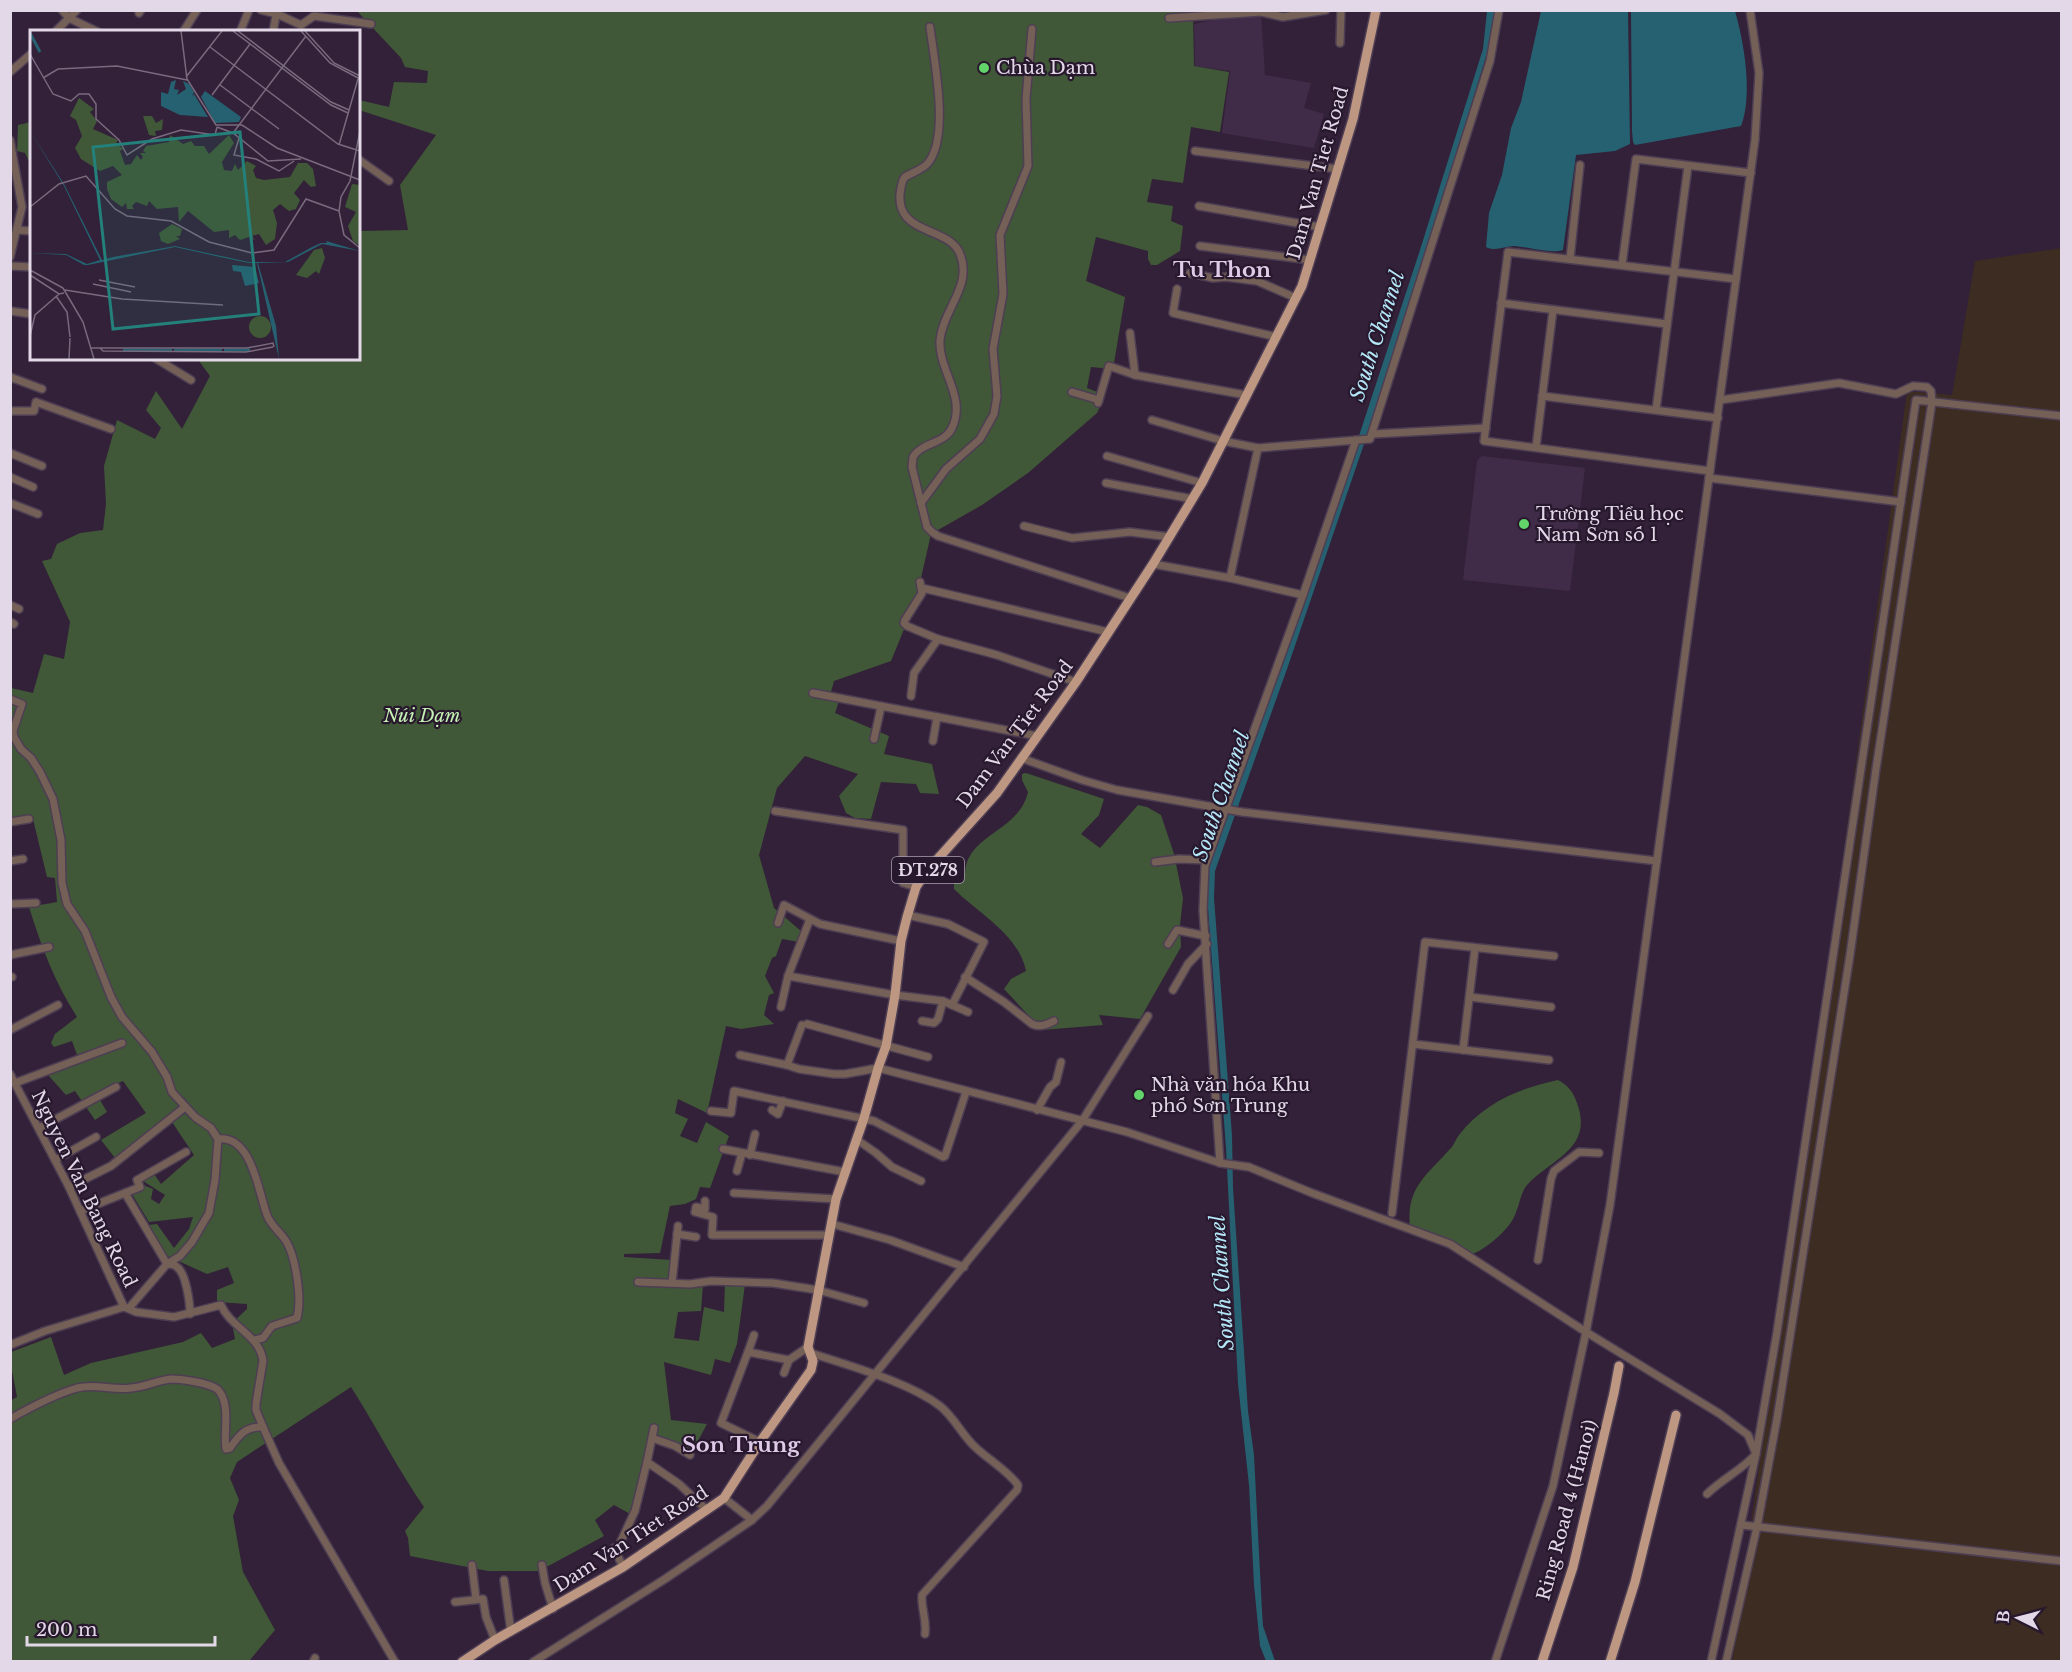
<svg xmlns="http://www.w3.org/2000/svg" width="2072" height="1672" font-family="'Libre Baskerville',serif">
<rect width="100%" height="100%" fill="#322138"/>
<path fill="#3c2c22" d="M2061 248V1661L1732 1662 1907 391 1952 395 1975 261Z"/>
<g fill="#402c48">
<path d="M1261 15 1265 75 1311 83 1304 108 1324 114 1314 148 1222 133 1230 71 1195 66 1194 24 1224 18Z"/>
<path d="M1482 456 1585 468 1570 591 1463 580 1477 461Z"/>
</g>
<g fill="#405837">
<path d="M357 11H1238L1193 14 1194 66 1229 72 1220 132 1191 127 1183 183 1152 179 1147 202 1173 206 1171 221 1183 226 1180 251 1157 265H1151L1148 259V251L1096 237 1086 281 1125 297 1113 369 1091 367 1087 388 1105 395 1097 413 1028 473 982 505 931 534 916 600 891 661 834 681 829 699 839 701 835 713 889 736 884 754 932 764 939 794 920 793 916 784 881 782 871 819 855 818 846 813 839 796 858 774 805 756 777 788 759 855 774 908 801 931 799 942 782 939 776 956 772 958 765 976 774 993 769 995 764 1015 774 1024 741 1029 726 1026 707 1113 678 1099 675 1113 688 1119 680 1136 697 1143 706 1122 729 1136 710 1188 700 1187 696 1199 685 1204 670 1206 660 1253 624 1254V1257L672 1260V1286L703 1284 701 1311 678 1312 674 1338 699 1341 704 1307 724 1312 725 1283 745 1284 737 1344 730 1363 715 1359 711 1375 664 1362 671 1420 707 1424 692 1452 656 1436V1426L632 1515 614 1505 595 1520 604 1536 539 1571H488L410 1556 408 1538 405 1531 424 1507C397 1468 376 1426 351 1387L237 1462 230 1478 239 1500 233 1516 243 1572 275 1630 249 1661H11L10 1401 17 1397 11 1365V1352L51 1337 64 1375 91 1363 183 1342 201 1333 212 1348 235 1339 232 1323 247 1309V1304L217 1302V1290L234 1283 228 1267 207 1274 165 1255 149 1225 157 1224 174 1248 189 1229 193 1217 149 1222 132 1194 143 1185 153 1189 151 1199 159 1204 165 1195 143 1181 154 1174 161 1184 194 1155 168 1116 115 1158 101 1140 146 1113 123 1081 96 1093 107 1112 95 1120 75 1091 66 1095 48 1075 80 1063 72 1041 54 1047 51 1043 55 1034 77 1017C55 983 41 946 29 907L57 902 55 878 47 877 32 815 11 819V688L33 693 44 654 64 659 70 622 42 561 51 559 57 544 80 533 103 530 106 504 104 466 117 420 155 439 161 428 146 410 156 391 182 429 210 376 199 361 201 359 358 358 359 231 408 230 400 185 436 135 359 110V100L389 107 394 82 427 83 428 71 405 67 401 58Z"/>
<path d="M31 119 32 166H31L25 153 17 151 18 125 31 122Z"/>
<path d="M1026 773 1104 799 1099 815 1081 834 1100 848 1138 805 1147 807 1161 815 1174 854 1183 898 1180 925 1181 947 1140 1019 1099 1015 1103 1025 1042 1030 1004 989 1011 979 1026 971C1019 935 978 913 954 889V876H958L965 873C967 834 1019 832 1028 792L1022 780V774Z"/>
<path d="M1558 1080C1569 1086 1573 1092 1577 1103 1594 1149 1551 1159 1527 1185 1520 1193 1519 1209 1513 1219 1507 1231 1481 1254 1468 1255 1459 1255 1420 1233 1410 1228 1406 1188 1425 1177 1449 1150 1454 1146 1455 1140 1459 1135 1484 1103 1520 1088 1558 1080Z"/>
</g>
<g fill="#266171">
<path d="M1487 11H1496L1488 50 1387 377 1287 669 1215 871 1214 898 1232 1135 1233 1188 1248 1411 1254 1455 1262 1611 1263 1626 1275 1661H1266L1260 1646 1254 1585 1249 1485 1238 1384 1226 1148 1207 895 1208 867 1283 664 1333 515 1420 250 1483 49Z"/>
<path d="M1541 11H1628L1630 144 1615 151 1576 155 1563 250C1551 254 1528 247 1514 246 1505 246 1495 252 1486 247L1489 213 1502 175 1511 128 1521 102Z"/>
<path d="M1631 11H1735C1744 42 1753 95 1741 126L1635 145 1633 142 1632 131Z"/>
</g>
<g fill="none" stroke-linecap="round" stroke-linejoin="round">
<g stroke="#4e3e54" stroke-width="10">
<g id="minor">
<path d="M62 10 69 18 98 32"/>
<path d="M261 10 277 14 301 25 314 16 371 24"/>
<path d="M139 13 141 10"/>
<path d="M1169 18 1261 12 1283 17 1326 10"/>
<path d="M930 27C934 60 950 136 928 163 922 170 913 172 905 177L903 180C885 237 949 224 960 254 973 286 943 309 940 340 938 370 967 397 952 428 945 444 922 442 913 457L912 467 927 527 932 532 938 536 1130 598"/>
<path d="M55 32 77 10"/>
<path d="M183 32 197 10"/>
<path d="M240 32 249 10"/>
<path d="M273 32 277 10"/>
<path d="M1340 43 1341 10"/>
<path d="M10 72 32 53"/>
<path d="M10 140 22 207 10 257"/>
<path d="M1195 151 1338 169"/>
<path d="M358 159 389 181"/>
<path d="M1199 206 1320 227"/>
<path d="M17 230 32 231"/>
<path d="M1200 246 1310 260"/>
<path d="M1570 259 1580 165"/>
<path d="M1622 265 1636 159 1751 173"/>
<path d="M10 266 32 267"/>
<path d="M1190 273 1213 278 1226 277 1257 281 1296 298"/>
<path d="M1177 289 1173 313 1277 337"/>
<path d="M1501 303 1667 324"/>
<path d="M10 311 32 314"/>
<path d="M1130 333 1135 375"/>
<path d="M155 358 191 380"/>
<path d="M10 377 42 389"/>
<path d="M1072 392 1099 400"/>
<path d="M1542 396 1718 418"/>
<path d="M1720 400 1839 383 1896 394 1913 386 1927 387 1931 391 1932 402 1876 769 1850 955 1777 1419 1757 1527 1726 1662"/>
<path d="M1098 403 1109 366 1135 375 1246 395"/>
<path d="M1656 410 1688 166"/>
<path d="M10 411H34L36 402 111 429"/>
<path d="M1152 420 1223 441 1258 448 1370 439 1490 61 1499 10"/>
<path d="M1373 434 1486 428"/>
<path d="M1536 447 1553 310"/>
<path d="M10 453 42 466"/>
<path d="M1107 456 1202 483"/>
<path d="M1710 471 1484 441 1508 252 1736 279"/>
<path d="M10 477 33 487"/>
<path d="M1709 478 1901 502"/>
<path d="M1106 483 1193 499"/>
<path d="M10 503 38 514"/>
<path d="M921 503 946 469 980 439 994 414 997 396 993 349 1003 294 1000 235 1028 166 1026 99 1032 29"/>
<path d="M1024 526 1072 538 1130 532 1170 537"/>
<path d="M1153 564 1230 578 1303 595"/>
<path d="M1230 578 1258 448"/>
<path d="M920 582 922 593 905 620 904 623 907 626 938 639 997 655 1076 682"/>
<path d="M922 588 1108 632"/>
<path d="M10 605 19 609"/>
<path d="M10 622 14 624"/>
<path d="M813 693 1037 736"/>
<path d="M911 696 914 673 938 639"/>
<path d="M10 699 22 704 13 731 14 737 21 749 31 758 40 772 53 799 61 840 62 883 67 904 85 931 111 997 122 1017 152 1052 167 1077 172 1092 195 1117 211 1128 218 1139 215 1180 209 1213 192 1242 180 1256 167 1264 129 1308"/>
<path d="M874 739 881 707"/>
<path d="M933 741 937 717"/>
<path d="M1021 758 1082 780 1117 790 1242 812 1657 861"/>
<path d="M775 811 903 830V883L916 887"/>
<path d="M10 822 29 819"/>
<path d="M10 861 23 859"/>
<path d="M1155 862 1179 859 1207 860"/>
<path d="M10 904 36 903"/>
<path d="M778 923 784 905 820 924 901 941"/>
<path d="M1168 944 1177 930 1206 936"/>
<path d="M10 955 49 947"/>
<path d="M788 976 895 995 943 1001 952 1005 984 942 948 924 907 915"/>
<path d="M10 977H12"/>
<path d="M965 977 1004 1002 1032 1024C1040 1028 1048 1024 1054 1021"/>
<path d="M1173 990 1188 964 1207 944"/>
<path d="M1470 997 1551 1007"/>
<path d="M952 1005 968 1012"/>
<path d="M781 1007 788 976 810 919"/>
<path d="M922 1021 934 1023 938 1019 943 1001"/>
<path d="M807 1024 928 1057"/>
<path d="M10 1030 58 1005"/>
<path d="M1413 1044 1549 1060"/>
<path d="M1463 1050 1475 948"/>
<path d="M740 1055 787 1065 799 1069 834 1074H845L878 1068 1127 1132 1220 1163 1249 1167 1312 1193 1450 1244 1586 1332 1720 1414 1748 1435 1756 1454C1742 1470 1722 1479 1707 1494"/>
<path d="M787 1065 802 1025"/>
<path d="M10 1074 69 1187 124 1307 45 1331 10 1345"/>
<path d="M15 1083 122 1043"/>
<path d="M772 1110 778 1114 783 1101"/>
<path d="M1037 1110 1050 1087 1056 1082 1061 1062"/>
<path d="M711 1111 731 1113 734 1091 874 1121 943 1157 945 1156 966 1092"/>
<path d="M39 1128 116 1087"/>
<path d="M218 1139C252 1135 258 1191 267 1215 270 1224 277 1229 283 1237 296 1252 302 1299 297 1318L272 1326 263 1338 254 1340"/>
<path d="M856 1139 876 1153 892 1167 921 1181"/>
<path d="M723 1149 845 1172"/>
<path d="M750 1155 755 1134"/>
<path d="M55 1160 96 1137"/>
<path d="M1220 1163 1203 910 1205 866 1303 595 1356 440"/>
<path d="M737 1171 742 1153"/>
<path d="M69 1187 111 1166 185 1107"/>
<path d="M125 1193 167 1264C170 1264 175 1265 177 1267 186 1273 190 1303 190 1314"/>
<path d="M734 1193 836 1199"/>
<path d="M705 1201V1209L696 1207 695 1212 713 1217 712 1235H829"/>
<path d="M80 1211 140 1187 137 1180 186 1152"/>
<path d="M1392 1213 1425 942 1554 956"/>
<path d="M832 1224 890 1240 964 1267"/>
<path d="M677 1234 696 1237"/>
<path d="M1538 1260 1551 1179 1554 1171 1579 1152 1599 1153"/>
<path d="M638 1282 690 1284 711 1281 773 1283 818 1290 864 1303"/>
<path d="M672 1283 678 1226"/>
<path d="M124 1307 136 1312 174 1317 221 1305C230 1327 260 1335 263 1361L256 1404V1410L263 1427 279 1463 395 1662"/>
<path d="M748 1352 754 1335"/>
<path d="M811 1353C849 1366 909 1382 940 1406 953 1416 961 1433 973 1445 987 1459 1006 1469 1018 1485L1017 1490 922 1595C921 1609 927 1620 925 1634"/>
<path d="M784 1373 789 1360"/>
<path d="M10 1419C31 1407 53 1395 77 1388 97 1383 112 1391 131 1388 145 1387 158 1380 171 1379 181 1379 213 1383 219 1391 231 1406 223 1432 226 1449L230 1448C239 1435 246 1426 263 1427"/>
<path d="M652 1438 675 1446 690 1455"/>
<path d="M760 1442 721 1423 748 1352 789 1360 808 1347"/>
<path d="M647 1462 654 1428"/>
<path d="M724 1498 752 1520"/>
<path d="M1742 1525 2062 1561"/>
<path d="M621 1541 635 1511 647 1462 679 1484 707 1510"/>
<path d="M614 1548 623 1567"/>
<path d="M472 1565 476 1599"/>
<path d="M542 1565 545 1583 553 1609"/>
<path d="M504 1580 511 1632"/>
<path d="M455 1602 483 1599 486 1617 495 1640"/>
<path d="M313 1662 315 1658"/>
<path d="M533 1662 665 1579 752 1520 767 1506 1082 1121 1148 1016"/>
<path d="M1495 1662 1553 1486 1586 1332 1610 1205 1755 140 1759 73 1750 10"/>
<path d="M1711 1662 1756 1454 1777 1332 1916 400 2062 416"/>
</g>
</g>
<g stroke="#4e3e54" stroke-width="12">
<g id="major">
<path d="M462 1662 495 1640 623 1567 724 1498 760 1442 811 1370 813 1361 808 1347 836 1199 864 1118 878 1068 886 1046 895 995 901 941 907 917 916 887 925 873 997 793 1076 682 1153 564 1202 483 1302 286 1353 119 1376 10"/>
<path d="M1542 1662 1573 1567 1614 1393 1619 1366"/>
<path d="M1610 1662 1635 1582 1676 1415"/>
</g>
</g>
<use href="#minor" stroke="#746056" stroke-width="7"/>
<use href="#major" stroke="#be9782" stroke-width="9"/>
</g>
<g fill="#62d469" stroke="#28182e" stroke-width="2">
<circle cx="984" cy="68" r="6"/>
<circle cx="1524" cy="524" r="6"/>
<circle cx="1139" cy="1095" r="6"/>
</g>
<g text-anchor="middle" stroke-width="4.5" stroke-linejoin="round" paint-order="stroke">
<rect fill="#28182e" stroke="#ab9eb0" stroke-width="1.5" x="892" y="857" width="72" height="26" rx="4.5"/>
<g font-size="16" font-weight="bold" fill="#e3d8e7">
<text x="928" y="876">ĐT.278</text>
</g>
<g font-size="18" fill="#e3d8e7" stroke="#28182e" text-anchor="start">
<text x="996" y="74">Chùa Dạm</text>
<text x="1536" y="520">Trường Tiểu học<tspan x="1536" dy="21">Nam Sơn số 1</tspan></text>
<text x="1151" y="1091">Nhà văn hóa Khu<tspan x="1151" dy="21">phố Sơn Trung</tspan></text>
</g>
<g font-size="18" fill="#e3d8e7" stroke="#28182e">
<text transform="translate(1318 173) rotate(-74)" y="6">Dam Van Tiet Road</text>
<text transform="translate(1015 734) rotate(-53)" y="6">Dam Van Tiet Road</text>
<text transform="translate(84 1189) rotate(64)" y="6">Nguyen Van Bang Road</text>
<text transform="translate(1567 1510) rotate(-75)" y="6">Ring Road 4 (Hanoi)</text>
<text transform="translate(631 1539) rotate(-33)" y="6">Dam Van Tiet Road</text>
</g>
<g font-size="18" font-style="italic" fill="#c5f2b4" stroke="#28182e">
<text x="422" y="722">Núi Dạm</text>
</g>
<g font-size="20" font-style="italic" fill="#b4e8f8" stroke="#28182e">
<text transform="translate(1377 336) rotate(-72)" y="7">South Channel</text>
<text transform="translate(1221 796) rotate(-71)" y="7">South Channel</text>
<text transform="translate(1222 1283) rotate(-94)" y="7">South Channel</text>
</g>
<g font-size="21" font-weight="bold" fill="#dfcae8" stroke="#28182e">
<text x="1222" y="277">Tu Thon</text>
<text x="741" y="1452">Son Trung</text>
</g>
</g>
<g transform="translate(30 30)">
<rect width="330" height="330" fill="#322138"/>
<path d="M49 68 64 79 60 82 67 91 63 99 88 110 86 113 93 119 90 121 95 135 101 134 107 125 111 130 113 127 110 123H116L113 121 116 116 139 112 140 105 153 114 161 111 165 116H174L179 124 199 105 204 113 192 132 194 140 202 141 205 134 208 140 217 131 226 136 223 140 226 148 234 150 260 147 268 133H277L283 139 286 156 281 157 274 150 264 163 270 170 266 179 259 181 250 174 243 180 247 193 245 209 236 215 229 204 222 206 225 210 219 207 210 210 205 205 199 208V200L184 202 158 181 149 192 148 177 127 179 119 171 117 176 106 172 102 176 104 179H97L96 173 92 177 81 169 77 159V152L92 145 83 136 70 141 51 129 45 118 52 106 46 90 40 86ZM113 86H122L126 93 133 89 132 100 125 101 126 106 119 105ZM322 154 330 155 329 215 323 211 318 196 326 182 315 177ZM142 194 152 199 150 206H146L150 209 138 214 131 211 129 203ZM292 218 295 228 289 244 286 241 277 248 266 245 284 220ZM219 297a11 11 0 1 1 22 0a11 11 0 1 1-22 0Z" fill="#405837"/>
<path d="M146 50 144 59 149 60 147 65 156 59 153 51 159 54 164 62 162 67 164 64 178 87 150 85 131 76V62L138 64 141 52ZM175 61 211 87 209 92 185 93 171 67ZM0 101 34 154 72 230 83 227 145 216 219 232H255L282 217 291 213H297L296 211 330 221 292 214 258 232 228 233 246 296 249 329 227 233H219L190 227 145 217 58 235H54L36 225 0 223 36 224 57 234 70 230 34 156ZM202 235 225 237 229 253 215 256 211 242 203 241Z" fill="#266171"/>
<path fill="none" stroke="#266171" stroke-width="3" d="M0 3 10 22M93 320H142M144 320H192M194 320H220"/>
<path fill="none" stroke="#796a7e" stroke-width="1.5" d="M151 1 157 49 186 95H212L247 118 330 150M203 1 301 75 318 83M208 1 301 72 319 80M271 1 300 33 330 49M275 1 304 33 330 46M180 17 308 114 330 121M0 24 23 64 41 71 49 64H59L66 74V89L89 110 97 125 122 109 151 100 185 105 187 97M156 47 192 1M13 48 28 39 87 36 157 50M190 55 249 99M182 65 220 14M187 97 203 103 238 131 271 129M330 101 320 151 311 167 309 181 314 205 330 218M203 103 276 6M209 108 204 125 226 129 249 141 264 131M309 115 328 49M0 177 29 154 56 146 85 179 97 186 141 191 179 212 222 223 244 220 276 169 309 181M0 240 33 258M0 245 29 264 34 263M69 250 105 257M63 254 101 262M33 258 53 292 64 329M35 260 92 269 193 275M26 266 37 282 40 307M0 306 5 285 29 264M61 318H217L243 313 244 317M70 318 73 321 216 322 243 317M39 329 40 308"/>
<path fill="#24807a" fill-opacity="0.15" stroke="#24807a" stroke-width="3" d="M210 102 229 284 83 299 63 117Z"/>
<rect width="330" height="330" fill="none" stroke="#e3d8e7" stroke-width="3"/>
</g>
<rect width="2072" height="1672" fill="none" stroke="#e3d8e7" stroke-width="24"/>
<g transform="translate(2018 1618) rotate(276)" stroke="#28182e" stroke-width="4.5" paint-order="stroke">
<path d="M0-4.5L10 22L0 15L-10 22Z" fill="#e3d8e7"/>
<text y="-9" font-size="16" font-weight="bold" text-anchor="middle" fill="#e3d8e7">B</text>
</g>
<path d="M27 1636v9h188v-9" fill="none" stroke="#e3d8e7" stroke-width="3"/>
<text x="36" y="1636" font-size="18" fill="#e3d8e7" stroke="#28182e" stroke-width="4.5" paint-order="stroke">200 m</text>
</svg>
